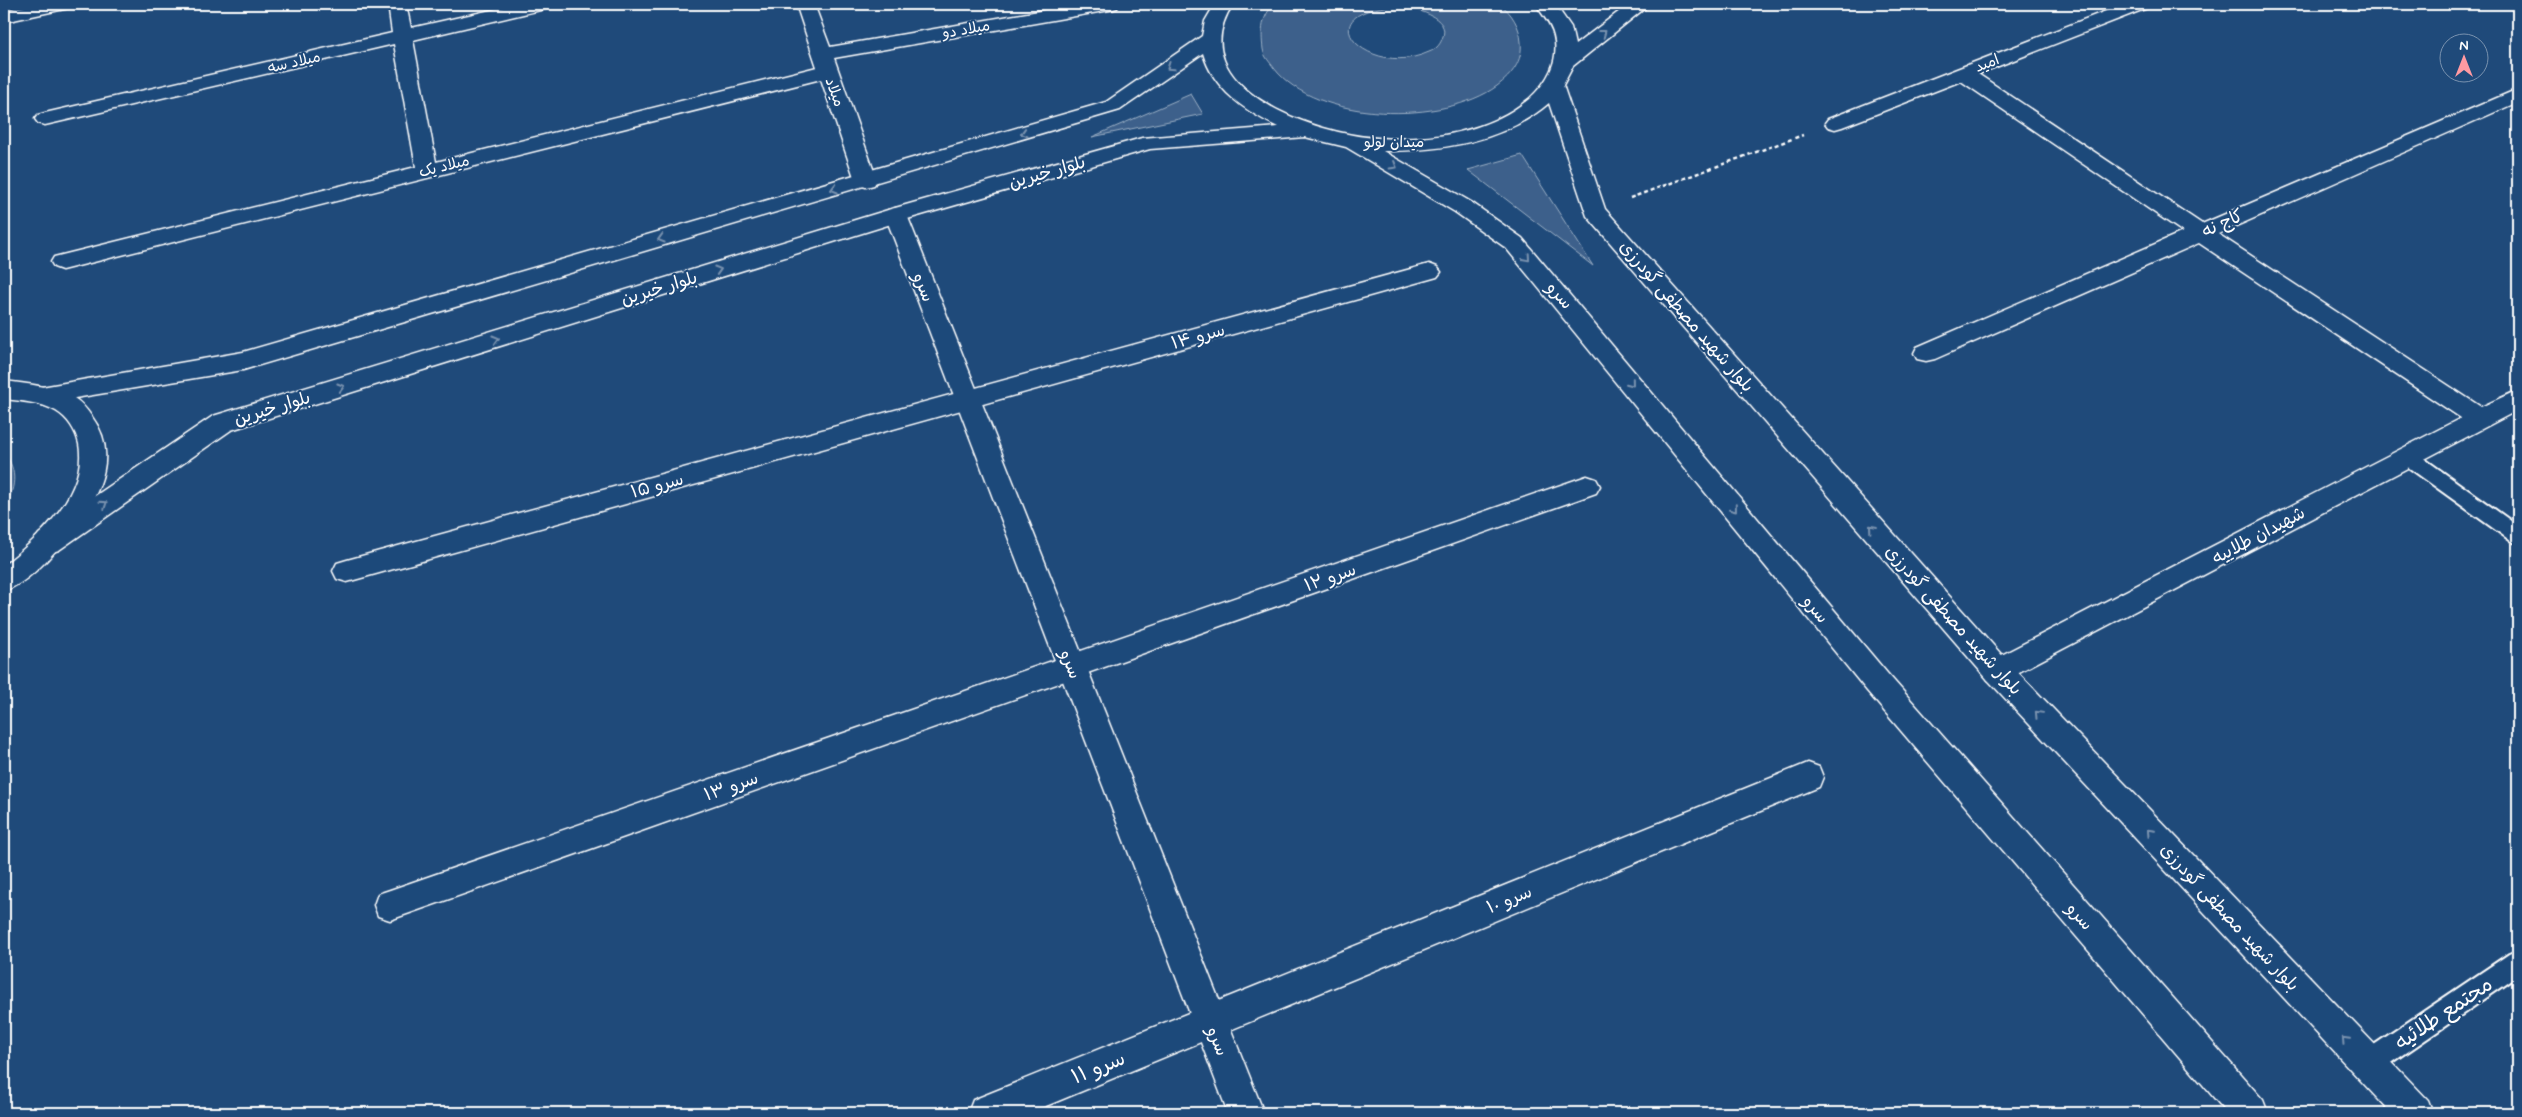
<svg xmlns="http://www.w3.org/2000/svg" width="2522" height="1117" font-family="Mynerve,'Playpen Sans Arabic',sans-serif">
<rect width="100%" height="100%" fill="#1f4a7a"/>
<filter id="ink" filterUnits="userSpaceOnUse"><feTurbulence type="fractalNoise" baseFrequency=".02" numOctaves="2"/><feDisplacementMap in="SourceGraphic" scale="10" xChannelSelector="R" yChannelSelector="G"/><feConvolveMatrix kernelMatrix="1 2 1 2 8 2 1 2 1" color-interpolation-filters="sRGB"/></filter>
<g filter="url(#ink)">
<g fill="#3c618b" stroke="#9eb0c5" fill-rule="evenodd">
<path d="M1275 4H1500C1512 13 1520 27 1521 42 1523 61 1512 75 1497 86 1444 125 1316 123 1274 68 1270 62 1264 57 1263 49 1261 33 1261 15 1275 4ZM1397 6C1412 8 1453 16 1442 39 1440 45 1435 50 1429 52 1368 80 1302 11 1397 6Z"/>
<path d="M1191 94 1203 114 1092 137Z"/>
<path d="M1522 155 1593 266 1468 170Z"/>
<path d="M4 452C19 473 15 488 4 509Z"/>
</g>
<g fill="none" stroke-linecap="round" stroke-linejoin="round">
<g stroke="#fff" stroke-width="4">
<g id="service">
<path d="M2408 450 2415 452 2518 526V544L2511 541 2401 462 2399 457 2401 452Z"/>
<path d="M2518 950V976L2377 1073 2368 1077 2359 1073 2355 1064 2359 1055 2509 954Z"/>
</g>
</g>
<g stroke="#fff" stroke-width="3">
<g id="minor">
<path d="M36 4H71L69 8 4 22V10Z"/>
<path d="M388 4H406L411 28 518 4H551L549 8 413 40 436 162 817 67 796 4H814L830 47 1079 4H1119L1117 8 1110 10 834 58 877 180 874 185 866 187 858 185 855 180 821 79 62 270 54 267 51 262 54 257 416 167 394 44 45 125 38 123 35 119 38 115 45 113 392 33Z"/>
<path d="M2124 4H2149L2147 8 1978 74 2202 224 2518 89V102L2218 234 2481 407 2518 390V410L1998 683 1988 680 1983 671 1988 662 2461 418 2199 243 1935 359 1926 361 1917 359 1914 353 1917 347 2183 232 1961 81 1842 127 1835 129 1828 127 1825 123 1828 119Z"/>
<path d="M1429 264 1437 267 1441 272 1437 277 347 582 337 579 333 571 337 563 347 560Z"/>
<path d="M1587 476 1596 479 1600 486 1596 493 390 920 378 916 374 905 378 894 390 890Z"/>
<path d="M1808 763 1819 767 1823 777 1819 787 1029 1113H968L973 1100Z"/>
</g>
</g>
<g stroke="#fff" stroke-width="3">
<g id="tertiary">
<path d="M896 208 904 210 907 215 1264 1113H1228L885 215 888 210Z"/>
<path d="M4 381C27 384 53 386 74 398 82 403 87 410 92 417 124 459 92 510 62 543 47 561 27 583 4 591V565C39 538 88 493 79 444 76 431 68 418 56 411 40 402 21 401 4 399Z"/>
</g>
</g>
<g stroke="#fff" stroke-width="3">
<path id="secondary" d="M1215 4H1233C1178 88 1318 135 1378 138 1430 141 1488 133 1529 99 1547 83 1560 61 1554 36 1551 23 1542 15 1536 4H1555L1571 27 1575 45 1629 4H1650L1573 66 1563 85 1605 209 2008 662 2428 1100 2433 1113H2391L1988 680 1587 216 1549 103C1503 142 1442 151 1383 151L1471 202 1522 238 1887 673 2263 1100 2268 1113H2227L1867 691 1506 248 1455 212 1346 147 1305 137 1150 149 904 220 231 430 59 550 49 553 39 550 35 542 39 534 213 416 888 210 1142 138 1278 127C1245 111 1213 89 1203 53L1120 110 243 370 39 404 30 401 27 395 30 389 243 352 1106 102 1202 36 1205 21Z"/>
</g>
<path stroke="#fff" stroke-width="2.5" stroke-dasharray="4 3" stroke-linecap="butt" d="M1630 198 1803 135"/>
<use href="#service" fill="#1f4a7a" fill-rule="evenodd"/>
<use href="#minor" fill="#1f4a7a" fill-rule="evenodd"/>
<use href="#tertiary" fill="#1f4a7a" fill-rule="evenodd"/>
<use href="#secondary" fill="#1f4a7a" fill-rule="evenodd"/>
</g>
<defs><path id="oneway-chevron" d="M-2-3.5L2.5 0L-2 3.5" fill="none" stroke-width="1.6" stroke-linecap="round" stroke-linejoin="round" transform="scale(1.25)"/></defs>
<g stroke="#7992af">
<use href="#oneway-chevron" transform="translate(1603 33) rotate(-38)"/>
<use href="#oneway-chevron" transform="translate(1170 67) rotate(145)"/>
<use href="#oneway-chevron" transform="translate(1024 133) rotate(163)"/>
<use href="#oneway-chevron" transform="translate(1394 166) rotate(31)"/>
<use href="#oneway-chevron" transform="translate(834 189) rotate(164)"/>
<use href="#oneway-chevron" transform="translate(661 239) rotate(164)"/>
<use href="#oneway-chevron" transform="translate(1527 258) rotate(49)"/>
<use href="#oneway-chevron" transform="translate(718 270) rotate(-17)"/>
<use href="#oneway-chevron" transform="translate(496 339) rotate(-17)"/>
<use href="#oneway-chevron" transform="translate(1631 383) rotate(51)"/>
<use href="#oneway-chevron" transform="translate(341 387) rotate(-17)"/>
<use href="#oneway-chevron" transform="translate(104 504) rotate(-34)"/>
<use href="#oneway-chevron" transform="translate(1734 509) rotate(51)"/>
<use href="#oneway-chevron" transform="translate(1872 528) rotate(-131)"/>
<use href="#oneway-chevron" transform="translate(2038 714) rotate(-133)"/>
<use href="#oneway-chevron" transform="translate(2150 832) rotate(-133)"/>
<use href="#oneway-chevron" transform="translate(2345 1040) rotate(-133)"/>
</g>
</g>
<g text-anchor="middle" stroke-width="4" stroke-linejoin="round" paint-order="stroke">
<g font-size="15" fill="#fff" stroke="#1f4a7a">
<text transform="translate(966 29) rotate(-10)" y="5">میلاد دو</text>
<text transform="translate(294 62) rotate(-13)" y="5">میلاد سه</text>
<text transform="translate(1987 63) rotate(-21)" y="5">امید</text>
<text transform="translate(835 92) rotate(70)" y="5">میلاد</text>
<text x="1394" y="147">میدان لولو</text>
<text transform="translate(444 166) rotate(-14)" y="5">میلاد یک</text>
</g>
<g font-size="18" fill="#fff" stroke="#1f4a7a">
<text transform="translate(1047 172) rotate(-16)" y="6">بلوار خیرین</text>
<text transform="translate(2222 223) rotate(-24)" y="6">کاج نه</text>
<text transform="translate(924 287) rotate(69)" y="6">سرو</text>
<text transform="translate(659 288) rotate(-17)" y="6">بلوار خیرین</text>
<text transform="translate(1560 295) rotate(49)" y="6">سرو</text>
<text transform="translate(1687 316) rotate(49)" y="6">بلوار شهید مصطفی گودرزی</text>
<text transform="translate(1198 336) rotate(-15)" y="6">سرو ۱۴</text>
<text transform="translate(272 408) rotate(-17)" y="6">بلوار خیرین</text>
<text transform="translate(657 485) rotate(-15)" y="6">سرو ۱۵</text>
<text transform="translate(2258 535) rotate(-28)" y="6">شهیدان طلاییه</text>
<text transform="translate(1330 577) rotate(-19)" y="6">سرو ۱۲</text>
<text transform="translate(1816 609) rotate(51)" y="6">سرو</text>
<text transform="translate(1954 620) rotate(48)" y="6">بلوار شهید مصطفی گودرزی</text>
<text transform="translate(1071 664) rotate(69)" y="6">سرو</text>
<text transform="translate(731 786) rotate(-19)" y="6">سرو ۱۳</text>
<text transform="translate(1509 899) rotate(-22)" y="6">سرو ۱۰</text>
<text transform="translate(2080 916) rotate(49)" y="6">سرو</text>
<text transform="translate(2230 917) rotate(47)" y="6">بلوار شهید مصطفی گودرزی</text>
<text transform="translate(1218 1041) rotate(69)" y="6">سرو</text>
</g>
<g font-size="21" fill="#fff" stroke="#1f4a7a">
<text transform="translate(2443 1013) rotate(-34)" y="7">مجتمع طلائیه</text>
<text transform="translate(1098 1067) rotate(-22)" y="7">سرو ۱۱</text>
</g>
</g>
<rect width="2522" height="1117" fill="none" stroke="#1f4a7a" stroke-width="20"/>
<rect x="10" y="10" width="2502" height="1097" fill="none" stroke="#fff" stroke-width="2" filter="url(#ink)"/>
<g transform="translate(2464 58)"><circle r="24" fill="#1f4a7a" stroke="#7992af"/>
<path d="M0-4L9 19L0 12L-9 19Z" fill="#ff9aa2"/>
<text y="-8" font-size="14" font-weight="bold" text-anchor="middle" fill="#ffffff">N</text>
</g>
</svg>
